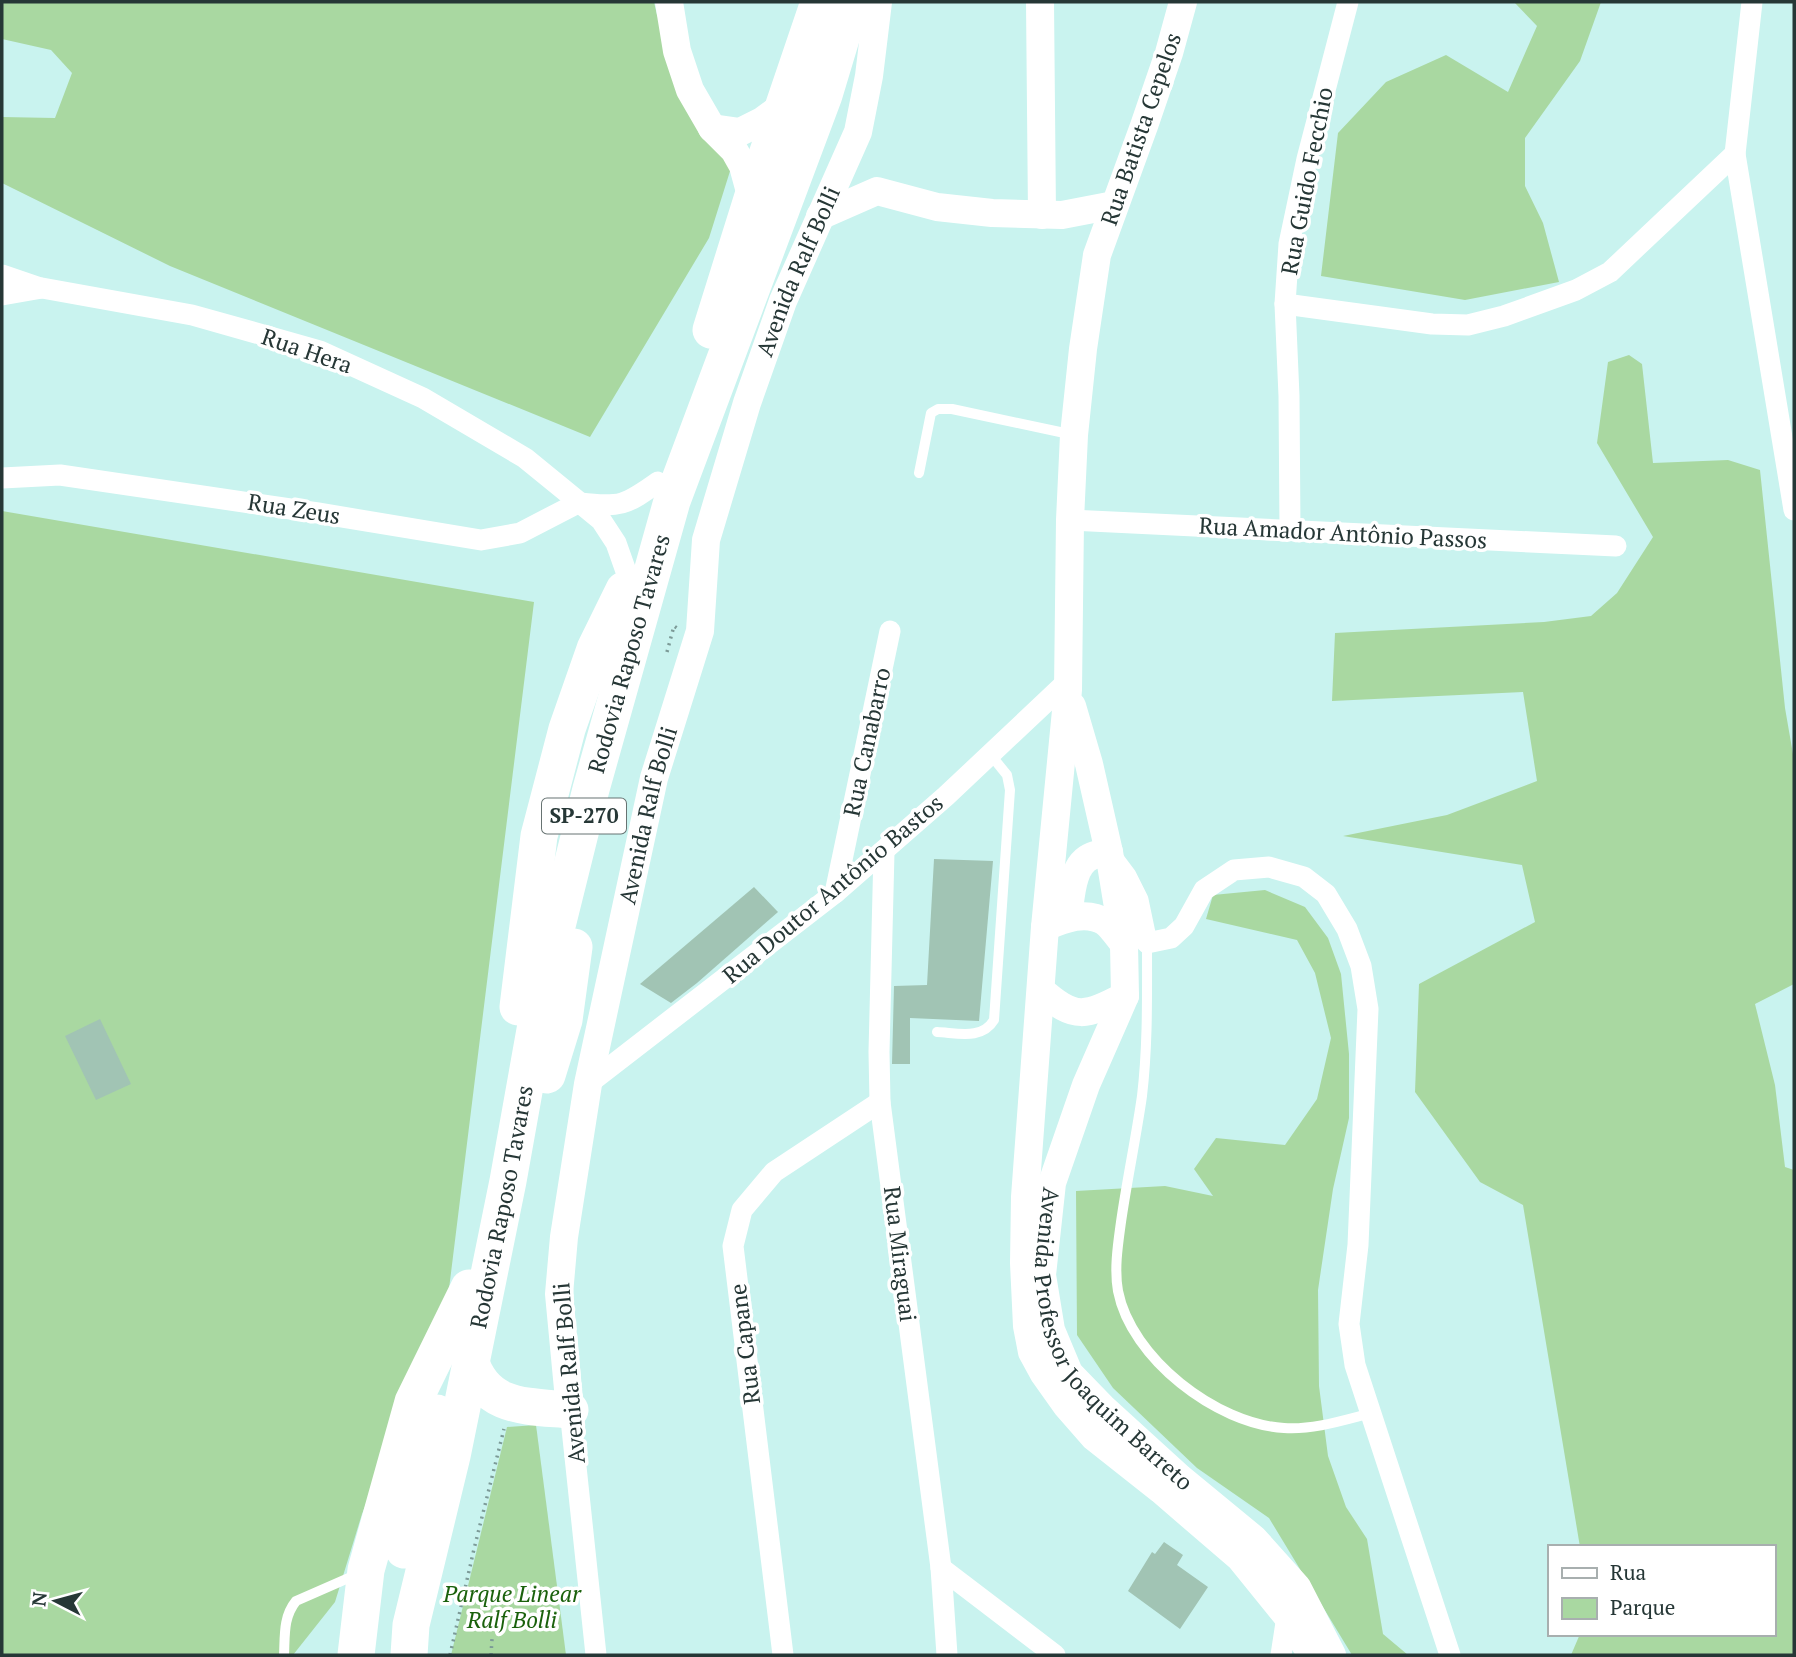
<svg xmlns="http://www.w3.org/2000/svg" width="1796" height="1657" font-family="'PT Serif',serif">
<rect width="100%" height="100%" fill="#c9f3ef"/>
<g fill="#a9d8a1">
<path d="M2 2H654L657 15 731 168 709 238 590 437 170 266 2 183V117L55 118 72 73 51 50 2 39Z"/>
<path d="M1514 2H1601L1580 61 1525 138V186L1543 223 1559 282 1465 300 1321 276 1338 133 1386 82 1446 55 1508 92 1537 26Z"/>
<path d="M1629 355 1642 364 1653 463 1728 460 1760 470 1785 708 1794 760V984L1755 1004 1775 1085 1785 1167 1794 1170V1655H1571L1580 1634H1773V1547H1580L1523 1205 1480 1182 1415 1092 1419 984 1535 922 1522 865 1343 836 1447 815 1537 781 1523 692 1332 701 1335 633 1544 622 1591 616 1617 593 1653 537 1597 443 1608 362Z"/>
<path d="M2 511 534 602 448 1297 362 1514 335 1602 293 1655H2Z"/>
<path d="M1265 890 1305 907 1328 938 1341 974 1349 1054V1118L1333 1189 1318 1290 1319 1386 1328 1456 1346 1507 1367 1539 1383 1634 1408 1655H1352L1269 1518 1197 1468 1113 1388 1077 1335 1076 1191 1165 1186 1213 1196 1194 1169 1216 1138 1285 1145 1317 1099 1331 1038 1315 973 1297 940 1206 919 1213 895Z"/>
<path d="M536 1425 566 1655H451L507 1427Z"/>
</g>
<g fill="#a1c4b4">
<path d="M934 859 993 861 979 1021 910 1018V1064H892L894 986 927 985Z"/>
<path d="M754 887 778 912 697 983 671 1003 640 984Z"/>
<path d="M100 1019 131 1084 96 1100 65 1036Z"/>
<path d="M1164 1542 1183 1555 1177 1565 1208 1587 1180 1629 1128 1591 1152 1552 1155 1554Z"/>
</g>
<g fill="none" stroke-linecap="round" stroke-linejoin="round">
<g stroke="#7c9a97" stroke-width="3.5" stroke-dasharray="2 5" stroke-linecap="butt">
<path d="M667 652 674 626 677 628"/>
<path d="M450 1655 474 1549 504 1429"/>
<path d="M491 1655 492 1639"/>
</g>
<g stroke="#fff" stroke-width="10">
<path d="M919 473 931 413 938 409H952L1074 435"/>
<path d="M1147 943C1147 994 1148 1045 1142 1096 1136 1138 1127 1180 1121 1222 1118 1244 1114 1269 1118 1291 1131 1358 1216 1424 1284 1428 1314 1430 1344 1420 1372 1413"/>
<path d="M937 1032C958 1033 982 1040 994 1020L1010 790 1007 775 990 754"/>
<path d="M284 1655C285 1636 283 1617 296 1601L360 1573"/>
</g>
<g stroke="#fff" stroke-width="21">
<path d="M1735 154 1794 510"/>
<path d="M2 275 40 288"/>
<path d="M2 295 42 288 192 315 320 351 423 398 525 458 601 520 616 543 628 577"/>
<path d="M1285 304 1432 324 1468 325 1504 316 1576 290 1610 272 1735 154 1752 2"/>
<path d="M2 478 60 475 318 513 481 540 520 533 578 503"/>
<path d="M580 503C620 508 626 505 658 482"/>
<path d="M1070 520 1616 546"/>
<path d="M1290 530 1289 396 1285 304 1289 244 1307 159 1348 2"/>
<path d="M884 852 879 1052 880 1102 941 1568 947 1655"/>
<path d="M1111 856 1126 876 1138 900 1147 943 1171 938 1184 926 1204 890 1234 870 1269 867 1304 877 1326 894 1347 929 1361 966 1368 1009 1358 1245 1349 1324 1355 1365 1450 1655"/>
<path d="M835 893 890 631"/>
<path d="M588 1084 835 893 946 796 1068 681"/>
<path d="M570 1410 596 1655"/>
<path d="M941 1568 1055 1655"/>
<path d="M783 1655 733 1246 742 1210 774 1172 880 1102"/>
<path d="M1281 1655 1287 1616"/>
</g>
<g stroke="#fff" stroke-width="28">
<path d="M669 2 677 51 690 90 712 128 734 150 743 166 752 199"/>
<path d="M1040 2 1042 215"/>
<path d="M1183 2 1169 53 1144 126 1097 255 1083 349 1074 435 1070 520 1068 690 1045 927 1025 1197 1024 1263 1027 1326 1032 1352 1044 1374 1066 1405 1094 1437 1161 1490 1240 1558 1287 1616 1312 1655"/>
<path d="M712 128 740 132 762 121 784 105"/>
<path d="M820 216 877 191 937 207 992 213 1062 215 1114 205"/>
<path id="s1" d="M1072 706 1089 764 1109 852 1124 944 1125 996 1086 1085 1052 1183 1042 1275 1051 1330 1069 1373 1102 1407 1180 1478 1254 1539 1297 1587 1332 1655"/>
<path d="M1068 917C1071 899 1071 864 1092 856 1097 854 1103 853 1109 852"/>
<path d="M1045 927C1064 919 1086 910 1105 922 1112 927 1118 937 1124 944"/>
<path d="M1041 990C1075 1021 1086 1016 1125 996"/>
<path id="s2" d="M570 1410 559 1294 564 1237 588 1084 654 778 700 631 706 540 747 403 783 301 858 132 869 76 878 2"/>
</g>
<g stroke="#fff" stroke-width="37">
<path d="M711 330 752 199 819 2"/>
<path d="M518 1007 539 836 567 729 595 649 624 590"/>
<path d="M547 1075 564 1020 574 947"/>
<path d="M470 1360C485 1409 526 1406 570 1410"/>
<path d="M404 1550 437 1413"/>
<path d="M356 1655 366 1570 413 1402 469 1288"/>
<path id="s3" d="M409 1655 411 1625 452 1456 508 1181 545 974 591 789 672 501 824 95 852 2"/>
</g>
</g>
<g text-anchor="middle" stroke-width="7" stroke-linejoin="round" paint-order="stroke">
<rect fill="#fff" stroke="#677372" stroke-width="2" x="542" y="798.5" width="84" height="35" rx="5"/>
<g font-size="21" font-weight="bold" fill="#263736">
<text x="584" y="823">SP-270</text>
</g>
<g font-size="23" fill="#263736" stroke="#fff">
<text transform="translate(1141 129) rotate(-71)" y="8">Rua Batista Cepelos</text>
<text transform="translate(1307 181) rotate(-79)" y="8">Rua Guido Fecchio</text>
<text dy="8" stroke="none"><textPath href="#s2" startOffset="1171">Avenida Ralf Bolli</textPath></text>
<text transform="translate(307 351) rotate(19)" y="8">Rua Hera</text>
<text transform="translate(294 509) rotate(9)" y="8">Rua Zeus</text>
<text transform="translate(1343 533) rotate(3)" y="8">Rua Amador Antônio Passos</text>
<text dy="8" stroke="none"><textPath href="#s3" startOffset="1026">Rodovia Raposo Tavares</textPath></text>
<text transform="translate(867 742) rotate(-78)" y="8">Rua Canabarro</text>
<text dy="8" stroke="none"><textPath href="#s2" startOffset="604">Avenida Ralf Bolli</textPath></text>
<text transform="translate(833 889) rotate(-40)" y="8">Rua Doutor Antônio Bastos</text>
<text dy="8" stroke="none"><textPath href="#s3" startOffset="458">Rodovia Raposo Tavares</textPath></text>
<text transform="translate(900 1254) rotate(83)" y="8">Rua Miraguai</text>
<text dy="8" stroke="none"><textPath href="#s1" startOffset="679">Avenida Professor Joaquim Barreto</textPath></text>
<text transform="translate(745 1344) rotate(-97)" y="8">Rua Capane</text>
<text transform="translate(569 1373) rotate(-95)" y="8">Avenida Ralf Bolli</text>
</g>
<g font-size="23" font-style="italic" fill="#1a610c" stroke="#fff">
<text x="512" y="1602">Parque Linear<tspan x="512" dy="26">Ralf Bolli</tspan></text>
</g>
</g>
<rect width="1796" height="1657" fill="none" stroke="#263736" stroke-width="7"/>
<rect x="1548" y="1545" width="228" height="91" fill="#ffffff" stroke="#a8afaf" stroke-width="2"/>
<rect x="1562" y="1568" width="35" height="10" fill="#ffffff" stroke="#a8afaf" stroke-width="2"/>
<text x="1610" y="1580" font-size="21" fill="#263736">Rua</text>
<rect x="1562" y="1598" width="35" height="21" fill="#a9d8a1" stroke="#a8afaf" stroke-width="2"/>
<text x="1610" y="1615" font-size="21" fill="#263736">Parque</text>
<g transform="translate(56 1601) rotate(276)" stroke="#ffffff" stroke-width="5" paint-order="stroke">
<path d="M0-5L12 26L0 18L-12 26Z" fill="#263736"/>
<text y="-10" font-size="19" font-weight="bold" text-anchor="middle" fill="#263736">N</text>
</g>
</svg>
